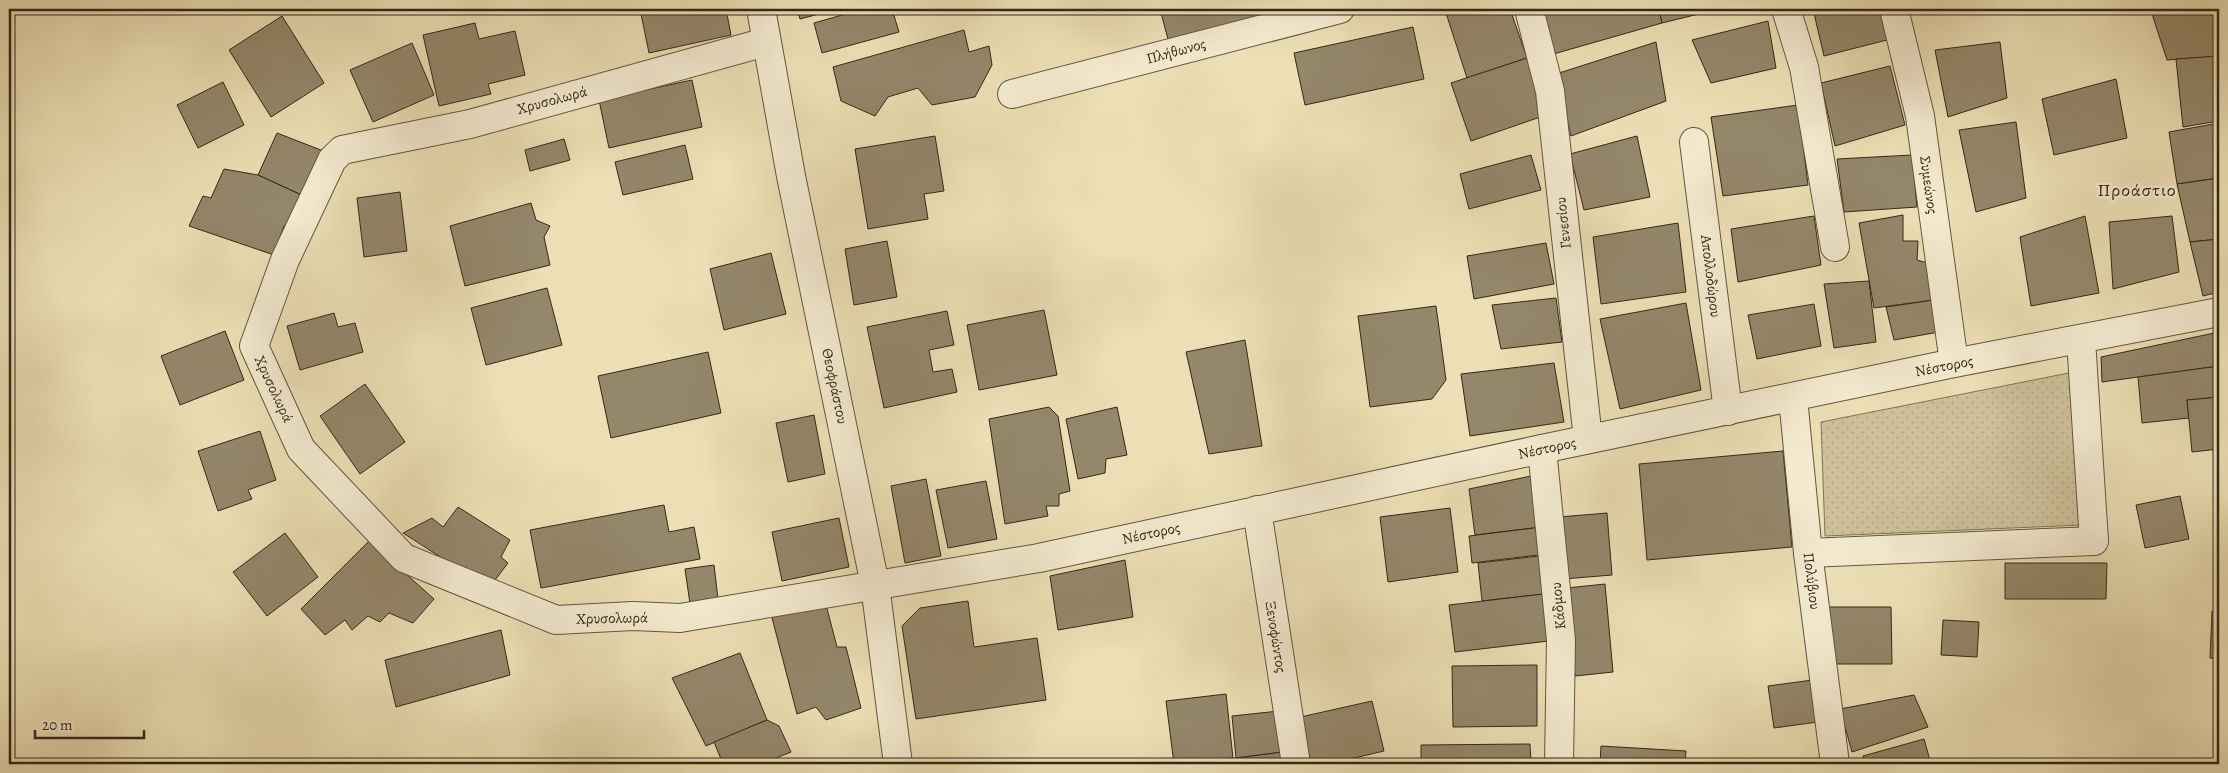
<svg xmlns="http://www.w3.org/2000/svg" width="2228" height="773" font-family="Alegreya,serif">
<defs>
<pattern id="park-dots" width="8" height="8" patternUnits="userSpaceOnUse" patternTransform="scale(1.25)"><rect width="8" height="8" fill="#cdc09a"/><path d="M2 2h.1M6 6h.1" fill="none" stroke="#b1a584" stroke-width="1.8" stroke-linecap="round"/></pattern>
</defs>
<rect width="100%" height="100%" fill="#ecdfb5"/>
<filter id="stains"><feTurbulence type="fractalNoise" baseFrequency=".004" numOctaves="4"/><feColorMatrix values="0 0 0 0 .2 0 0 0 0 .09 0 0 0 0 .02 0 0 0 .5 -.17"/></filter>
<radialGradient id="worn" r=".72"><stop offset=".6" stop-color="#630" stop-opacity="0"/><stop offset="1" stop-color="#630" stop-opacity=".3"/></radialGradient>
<path fill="url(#park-dots)" stroke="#807459" d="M2074 372 2082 525 1825 536 1821 422Z"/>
<g fill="#94876a" stroke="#342818">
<path d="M640 9H726L731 35 649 53Z"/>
<path d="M797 9H838L800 19Z"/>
<path d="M863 9H892L899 32 822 53 814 23Z"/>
<path d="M1160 9H1263L1266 17 1169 43Z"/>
<path d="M1458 9H1510L1527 58 1467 78 1446 13Z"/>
<path d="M1538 9H1659L1662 23 1550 55Z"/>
<path d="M1659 9H1715V10L1662 23Z"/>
<path d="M1813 9H1883L1891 39 1824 56Z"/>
<path d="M2171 9H2219V56L2167 60 2152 14Z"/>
<path d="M282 16 324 83 271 117 229 50Z"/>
<path d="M1768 21 1776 68 1711 83 1692 40Z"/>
<path d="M475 23 479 39 515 31 525 75 488 84 491 94 439 106 423 35Z"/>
<path d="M1413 27 1424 79 1305 105 1294 53Z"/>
<path d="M964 30 969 52 989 46 992 65 975 97 932 105 918 88 888 97 875 116 841 101 833 67Z"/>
<path d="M1656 42 1666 101 1571 136 1556 74Z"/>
<path d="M2000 42 2007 98 1948 117 1935 50Z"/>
<path d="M412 43 434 95 373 122 350 70Z"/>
<path d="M2219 56V121L2183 127 2176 59Z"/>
<path d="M1527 58 1546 115 1471 141 1451 83Z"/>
<path d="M1890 66 1905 125 1835 146 1821 83Z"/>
<path d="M2116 79 2127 138 2054 155 2042 99Z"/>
<path d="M692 80 702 127 609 148 599 100Z"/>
<path d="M223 82 244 125 198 148 177 105Z"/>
<path d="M1798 105 1808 185 1723 196 1711 117Z"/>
<path d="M2016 122 2026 198 1976 212 1959 130Z"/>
<path d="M2219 123V178L2177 184 2169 132Z"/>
<path d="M277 133 326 152 308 198 258 175Z"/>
<path d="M935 136 944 191 924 194 928 219 868 229 855 149Z"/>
<path d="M1637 136 1650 197 1584 210 1570 154Z"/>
<path d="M564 139 570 160 530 171 525 150Z"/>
<path d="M685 145 693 179 623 195 615 162Z"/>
<path d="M1531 155 1541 190 1469 209 1460 174Z"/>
<path d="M1912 155 1917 207 1844 212 1837 159Z"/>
<path d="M224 169 258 175 308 198 292 226H284L274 255 189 226 203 196 211 198Z"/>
<path d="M2219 178V239L2190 242 2177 184Z"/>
<path d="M400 192 407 251 364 257 357 198Z"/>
<path d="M531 203 536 220 550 226 544 237 550 265 465 286 450 226Z"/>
<path d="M1903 215V241H1918L1917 260 1931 264 1934 300 1874 308 1859 223Z"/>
<path d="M1814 216 1821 265 1738 282 1731 229Z"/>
<path d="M2085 216 2099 293 2031 306 2020 237Z"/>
<path d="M2172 216 2179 272 2113 289 2109 222Z"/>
<path d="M1678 223 1686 292 1601 304 1593 237Z"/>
<path d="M2219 239V292L2203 296 2190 242Z"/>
<path d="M887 241 897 297 854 305 845 249Z"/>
<path d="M1546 243 1554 284 1474 299 1467 256Z"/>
<path d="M771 253 786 314 724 330 710 269Z"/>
<path d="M1869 281 1876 342 1834 348 1824 284Z"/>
<path d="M547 288 562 345 486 365 471 308Z"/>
<path d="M1556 298 1562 342 1501 349 1492 305Z"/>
<path d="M1934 300 1939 332 1894 340 1886 307Z"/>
<path d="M1686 303 1701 390 1620 409 1600 319Z"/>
<path d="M1814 304 1821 346 1757 359 1748 315Z"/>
<path d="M1436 306 1446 380 1432 399 1370 407 1358 316Z"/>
<path d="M1044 310 1057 375 979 390 967 325Z"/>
<path d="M947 311 954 345 929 350 933 372 952 369 957 392 884 408 867 327Z"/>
<path d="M334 313 338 327 355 323 363 352 300 370 287 326Z"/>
<path d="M225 331 244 380 180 405 161 356Z"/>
<path d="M2219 332V366L2102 382 2101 357Z"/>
<path d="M1245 340 1262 446 1209 454 1186 352Z"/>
<path d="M708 352 721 413 611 438 598 376Z"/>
<path d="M1554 363 1564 422 1470 436 1461 374Z"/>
<path d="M2219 366V397L2187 400 2189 418 2142 423 2138 377Z"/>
<path d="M365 384 405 442 360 474 320 416Z"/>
<path d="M2219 397V449L2192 452 2187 400Z"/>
<path d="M1049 407 1058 416 1070 491 1059 494V506H1046L1048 516 1005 524 989 419Z"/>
<path d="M1117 407 1127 455 1106 459 1105 473 1078 479 1066 419Z"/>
<path d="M814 415 825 474 788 482 776 423Z"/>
<path d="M260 431 276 480 248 490 252 499 218 511 198 451Z"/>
<path d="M1783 451 1792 547 1647 560 1639 464Z"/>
<path d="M1536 475 1542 527 1475 535 1469 489Z"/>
<path d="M2215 478H2219V523H2216Z"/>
<path d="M926 479 941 556 905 563 891 486Z"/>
<path d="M986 481 997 539 948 548 936 490Z"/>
<path d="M2180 496 2189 539 2145 548 2136 505Z"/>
<path d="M664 505 669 532 694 527 700 559 541 588 530 530Z"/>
<path d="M458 507 510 540 501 557 508 563 489 588 403 533 432 518 443 527Z"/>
<path d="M1450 508 1458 572 1388 582 1380 517Z"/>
<path d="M1607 513 1612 575 1563 579 1559 517Z"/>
<path d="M839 518 849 567 782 581 772 532Z"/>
<path d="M1542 527 1546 554 1472 563 1469 536Z"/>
<path d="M285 533 318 577 267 616 233 572Z"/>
<path d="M2219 535V585H2218L2214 536Z"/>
<path d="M369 541 434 599 413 623 389 613 380 622 368 616 352 630 345 620 325 635 301 609Z"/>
<path d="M1539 556 1543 594 1482 601 1478 563Z"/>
<path d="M1125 560 1133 617 1058 630 1050 576Z"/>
<path d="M2005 563H2107L2106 599H2005Z"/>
<path d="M714 565 718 599 690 604 685 569Z"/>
<path d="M1605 584 1613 672 1575 676 1567 588Z"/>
<path d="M1543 594 1549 641 1455 652 1449 605Z"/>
<path d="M825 601 837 647H846L861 708 826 720 816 707 797 714 771 614Z"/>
<path d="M968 601 974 647 1037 638 1046 700 916 719 902 626 920 608Z"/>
<path d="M1827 607H1891L1892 664H1827Z"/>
<path d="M2212 611H2219V659L2210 658Z"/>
<path d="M1943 620 1979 622 1977 657 1941 655Z"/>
<path d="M501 630 510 675 396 707 385 660Z"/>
<path d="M740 653 767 720 706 746 672 678Z"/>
<path d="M1537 665V726L1453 727 1452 666Z"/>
<path d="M1820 679 1825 721 1774 728 1768 686Z"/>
<path d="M1226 694 1233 758 1174 764 1166 701Z"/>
<path d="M1914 695 1928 727 1852 752 1840 709Z"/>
<path d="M1372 701 1384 751 1329 764H1306L1296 718Z"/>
<path d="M1279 711 1283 752 1236 758 1232 716Z"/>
<path d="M767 720 779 726 791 752 771 760 773 764H723L714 742Z"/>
<path d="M1924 739 1931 764H1866L1863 756Z"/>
<path d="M1530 744 1531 764H1421V745Z"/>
<path d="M1601 746 1686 751 1685 764H1600Z"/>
<path d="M1283 752 1290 764H1237L1236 758Z"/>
</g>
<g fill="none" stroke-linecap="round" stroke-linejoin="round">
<g stroke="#62563f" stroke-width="30">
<g id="minor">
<path d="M761 9 791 176 875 585 898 764"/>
<path d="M1529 9 1550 91 1588 439"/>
<path d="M1786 9 1804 67 1835 247"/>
<path d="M1894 9 1920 116 1954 363"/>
<path d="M766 42 470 124 342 150 332 160 285 260 254 346 301 449 404 558 556 620 633 616 680 618 1039 558 1542 449 1954 363 2219 312"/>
<path d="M1012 94 1340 9"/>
<path d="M1694 142 1728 411"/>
<path d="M1793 398 1808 553 1835 764"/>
<path d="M1542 449 1561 640 1559 764"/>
<path d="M1257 510 1296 764"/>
<path d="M1808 553 2094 541 2081 340"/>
</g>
</g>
<use href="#minor" stroke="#f3eacf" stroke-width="28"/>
</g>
<g text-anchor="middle" stroke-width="5" stroke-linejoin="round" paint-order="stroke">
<g font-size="15" fill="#342818" stroke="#f3eacf">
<text transform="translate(1176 51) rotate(-15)" y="5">Πλήθωνος</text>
<text transform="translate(552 100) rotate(-15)" y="5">Χρυσολωρά</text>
<text transform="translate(1929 185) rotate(82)" y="5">Συμεώνος</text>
<text transform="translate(1563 223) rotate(-96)" y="5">Γενεσίου</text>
<text transform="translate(1711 276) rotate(83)" y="5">Απολλοδώρου</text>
<text transform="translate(1944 366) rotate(-11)" y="5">Νέστορος</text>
<text transform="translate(835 386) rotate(78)" y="5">Θεοφράστου</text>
<text transform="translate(274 389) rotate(65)" y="5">Χρυσολωρά</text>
<text transform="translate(1547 448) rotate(-12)" y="5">Νέστορος</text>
<text transform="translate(1151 533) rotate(-12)" y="5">Νέστορος</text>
<text transform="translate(1812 581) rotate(83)" y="5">Πολύβιου</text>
<text transform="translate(1558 606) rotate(-96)" y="5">Κάδμου</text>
<text transform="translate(612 618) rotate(-1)" y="5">Χρυσολωρά</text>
<text transform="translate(1276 637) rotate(81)" y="5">Ξενοφώντος</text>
</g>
<g font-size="18" letter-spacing="1" fill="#342818" stroke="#f3eacf">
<text x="2137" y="196">Προάστιο</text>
</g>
</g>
<rect width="2228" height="773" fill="none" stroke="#ecdfb5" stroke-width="30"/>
<rect x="10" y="10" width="2208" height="753" fill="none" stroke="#342818" stroke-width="2.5"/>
<rect x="15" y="15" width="2198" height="743" fill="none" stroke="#342818"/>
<path d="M35 730v8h109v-8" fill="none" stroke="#342818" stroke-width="2.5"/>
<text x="42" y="730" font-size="15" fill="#342818" stroke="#f3eacf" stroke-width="4" paint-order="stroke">20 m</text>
<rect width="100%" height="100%" filter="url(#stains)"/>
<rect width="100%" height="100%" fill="url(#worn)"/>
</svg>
